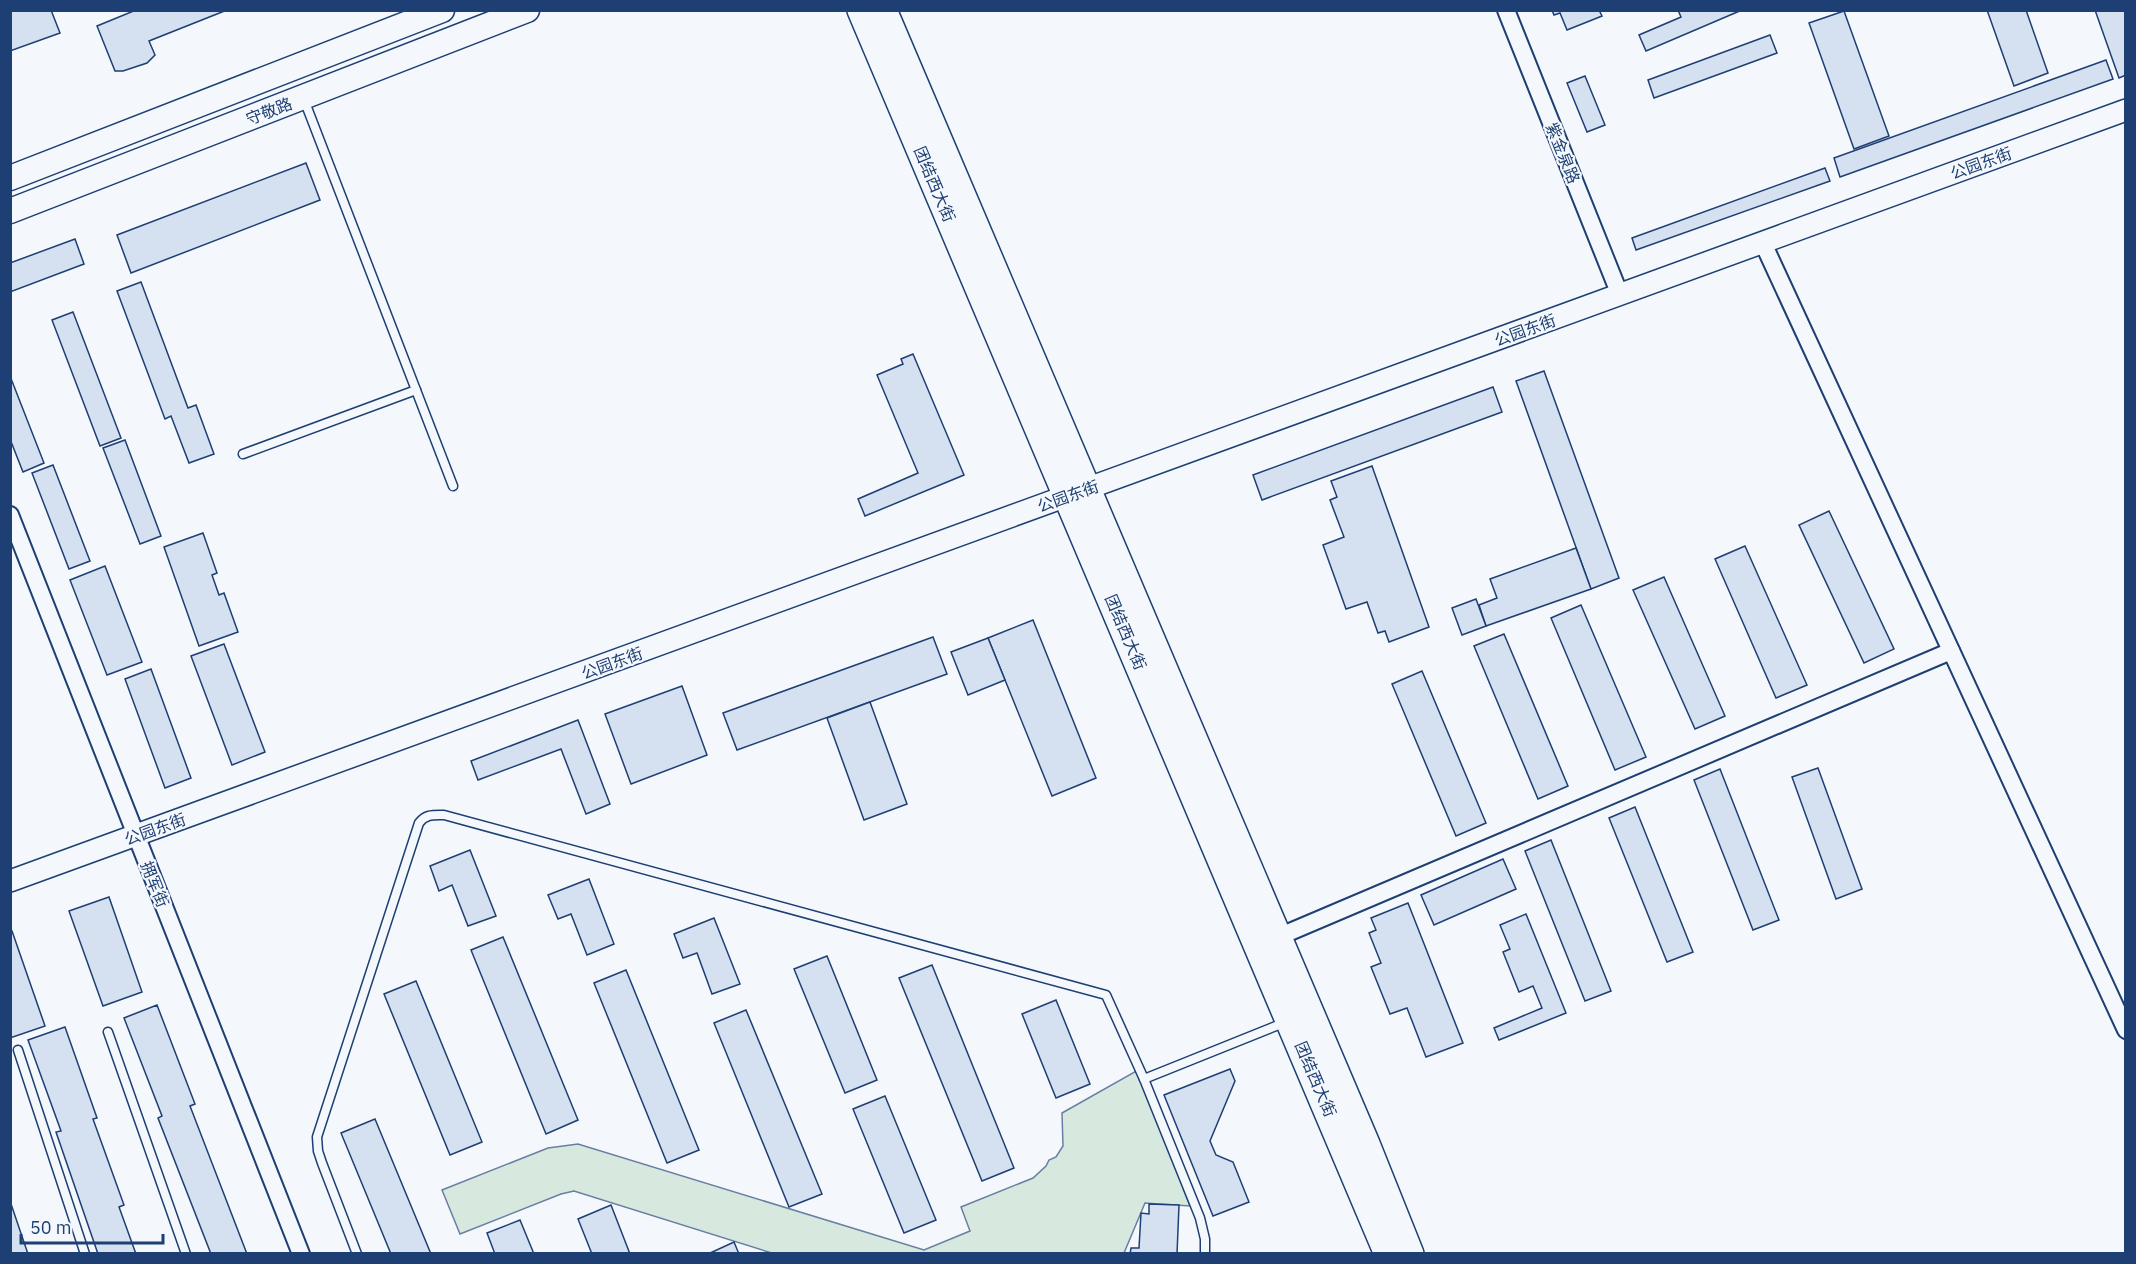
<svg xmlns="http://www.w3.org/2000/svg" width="2136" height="1264" font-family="'IBM Plex Sans','Noto Sans SC',sans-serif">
<rect width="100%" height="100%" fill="#f4f7fb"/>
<path fill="#d7e8df" stroke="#687fa3" stroke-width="1.5" d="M1138 1070 1190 1206 1145 1203 1124 1253 775 1254 574 1191 561 1194 460 1234 442 1190 548 1148 578 1144 924 1250 970 1231 961 1207 1033 1178 1046 1166 1049 1160 1056 1157 1063 1146 1062 1113Z"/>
<g fill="#d5e0f0" stroke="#1d3f73" stroke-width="1.5">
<path d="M10 10H51L60 33 10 51Z"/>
<path d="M136 10H227L149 41 155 55 147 63 123 71H115L97 26Z"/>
<path d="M1552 10H1599L1602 16 1567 30 1560 13 1554 15Z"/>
<path d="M1678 10H1742L1646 51 1639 35 1681 17Z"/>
<path d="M1987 10H2026L2048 73 2014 86Z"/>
<path d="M2095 10H2126V75L2119 78Z"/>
<path d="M1844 11 1889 136 1854 149 1809 23Z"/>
<path d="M1770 35 1777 53 1654 98 1648 80Z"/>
<path d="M2106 60 2113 79 1840 177 1834 158Z"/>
<path d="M1585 76 1605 125 1587 132 1567 83Z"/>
<path d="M306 163 320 200 131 273 117 235Z"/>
<path d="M1825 168 1830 181 1636 250 1632 238Z"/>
<path d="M75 239 84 264 10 292V263Z"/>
<path d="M141 282 188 408 196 405 214 454 189 463 171 416 165 419 117 291Z"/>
<path d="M73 312 121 438 100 446 52 320Z"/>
<path d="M913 354 964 475 865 516 858 499 918 473 877 375 903 364 901 359Z"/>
<path d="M1544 371 1619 578 1591 589 1516 381Z"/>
<path d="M10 376 44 463 23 472 10 439Z"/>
<path d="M1493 387 1502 412 1262 500 1253 475Z"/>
<path d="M125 440 161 536 140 544 103 448Z"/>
<path d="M53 465 90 561 69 569 32 473Z"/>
<path d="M1372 466 1429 627 1389 642 1385 631 1378 633 1367 602 1346 609 1323 545 1344 537 1330 500 1337 497 1331 481Z"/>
<path d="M1829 511 1894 649 1864 663 1799 525Z"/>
<path d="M203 533 217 573 212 575 219 595 224 593 238 632 199 646 164 547Z"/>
<path d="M1745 546 1807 685 1776 698 1715 559Z"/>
<path d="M1576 548 1591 589 1486 626 1479 605 1497 598 1490 579Z"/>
<path d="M105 566 142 662 107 675 70 580Z"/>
<path d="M1664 577 1725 716 1695 729 1633 590Z"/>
<path d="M1476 599 1486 626 1462 635 1452 608Z"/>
<path d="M1581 605 1646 757 1615 770 1551 618Z"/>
<path d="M1033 620 1096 778 1052 796 988 638Z"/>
<path d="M1504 634 1568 786 1538 799 1474 646Z"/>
<path d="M933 637 947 674 737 750 723 713Z"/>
<path d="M988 638 1005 680 968 695 951 652Z"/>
<path d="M224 644 265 752 232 765 191 656Z"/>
<path d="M151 669 191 778 165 788 125 679Z"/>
<path d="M1422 671 1486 823 1456 836 1392 684Z"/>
<path d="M682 686 707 755 631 784 605 714Z"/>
<path d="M870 702 907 804 864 820 827 718Z"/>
<path d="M578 720 610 804 586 814 561 749 478 780 471 761Z"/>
<path d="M1818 768 1862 889 1836 899 1792 777Z"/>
<path d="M1720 769 1779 920 1753 930 1694 780Z"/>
<path d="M1635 807 1693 952 1667 962 1609 818Z"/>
<path d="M1551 840 1611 991 1585 1001 1525 851Z"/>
<path d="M470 850 496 916 468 926 452 885 439 891 430 866Z"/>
<path d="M1503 859 1516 889 1434 925 1421 895Z"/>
<path d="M589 879 614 944 587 955 571 914 558 919 548 895Z"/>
<path d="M109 897 142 992 103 1006 69 911Z"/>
<path d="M1408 903 1463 1043 1426 1057 1407 1008 1390 1014 1371 967 1381 963 1369 933 1376 930 1371 918Z"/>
<path d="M1526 914 1566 1013 1499 1040 1494 1028 1542 1008 1533 986 1519 992 1503 952 1510 949 1500 925Z"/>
<path d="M714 918 740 984 712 994 697 953 683 958 674 934Z"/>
<path d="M12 931 45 1026 10 1038V932Z"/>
<path d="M503 937 578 1120 546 1134 471 950Z"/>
<path d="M827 956 877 1080 845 1093 794 969Z"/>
<path d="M932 965 1014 1168 982 1181 899 978Z"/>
<path d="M626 970 699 1150 667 1163 594 983Z"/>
<path d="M416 981 482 1142 450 1155 384 994Z"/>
<path d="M1056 1000 1090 1084 1056 1098 1022 1014Z"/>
<path d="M157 1005 195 1104 190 1106 247 1254H211L158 1118 162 1116 124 1018Z"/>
<path d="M746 1010 822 1194 789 1207 714 1023Z"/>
<path d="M65 1027 97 1118 93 1119 124 1205 119 1207 136 1254H98L56 1132 61 1131 28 1040Z"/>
<path d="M1230 1069 1235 1081 1210 1141 1216 1155 1233 1162 1249 1202 1213 1216 1164 1095Z"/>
<path d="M885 1096 936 1220 904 1233 853 1109Z"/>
<path d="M375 1119 431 1254H391L341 1133Z"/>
<path d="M10 1201 28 1254H10Z"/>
<path d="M1149 1204 1179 1205 1177 1254H1130L1131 1248H1139L1141 1213 1149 1214Z"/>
<path d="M611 1205 630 1254H592L578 1219Z"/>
<path d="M520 1220 534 1254H495L487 1233Z"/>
<path d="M734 1242 739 1254H708Z"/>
</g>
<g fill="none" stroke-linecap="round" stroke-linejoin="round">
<g stroke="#1d3f73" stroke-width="11">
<g id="service">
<path d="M303 97 453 486"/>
<path d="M243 454 416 390"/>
<path d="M108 1032 186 1254"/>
<path d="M18 1050 85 1254"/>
<path d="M1144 1079 1286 1022"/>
<path d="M357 1254 322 1163 318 1151 317 1137 419 823C426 814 433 815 444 815L1106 995 1144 1079 1200 1218 1205 1239V1254"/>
</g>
</g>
<g stroke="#1d3f73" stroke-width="20">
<g id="minor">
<path d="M1506 10 1620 295"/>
<path d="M1763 243 2126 1030"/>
<path d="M10 515 301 1254"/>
<path d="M1278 937 1951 651"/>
</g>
</g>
<g stroke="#1d3f73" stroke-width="24">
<path id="tertiary" d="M10 881 2126 110"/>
</g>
<g stroke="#1d3f73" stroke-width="27">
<g id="secondary">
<path d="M10 178 442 10"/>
<path d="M10 211 527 10"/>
</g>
</g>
<g stroke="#1d3f73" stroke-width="30">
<g id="primary">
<path d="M861 10 1388 1254"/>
<path d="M883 10 1366 1144 1410 1254"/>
</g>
</g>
<use href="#service" stroke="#f4f7fb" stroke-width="8"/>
<use href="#minor" stroke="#f4f7fb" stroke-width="16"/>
<use href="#tertiary" stroke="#f4f7fb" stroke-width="21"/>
<use href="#secondary" stroke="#f4f7fb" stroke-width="24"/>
<use href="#primary" stroke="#f4f7fb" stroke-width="27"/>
</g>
<g text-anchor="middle" stroke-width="4.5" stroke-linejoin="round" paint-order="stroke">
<g font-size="16" fill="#1d3f73" stroke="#f4f7fb">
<text transform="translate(269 111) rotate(-21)" y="6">守敬路</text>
<text transform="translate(1563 153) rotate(68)" y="6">紫金泉路</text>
<text transform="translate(1981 163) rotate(-20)" y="6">公园东街</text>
<text transform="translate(935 184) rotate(67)" y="6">团结西大街</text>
<text transform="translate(1525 330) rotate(-20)" y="6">公园东街</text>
<text transform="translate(1068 496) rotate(-20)" y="6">公园东街</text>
<text transform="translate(1126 632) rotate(67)" y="6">团结西大街</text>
<text transform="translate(612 663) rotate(-20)" y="6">公园东街</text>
<text transform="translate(155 829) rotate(-20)" y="6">公园东街</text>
<text transform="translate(155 884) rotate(68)" y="6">拥军街</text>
<text transform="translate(1316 1079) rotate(67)" y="6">团结西大街</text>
</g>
</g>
<rect width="2136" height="1264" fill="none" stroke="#1d3f73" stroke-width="24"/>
<path d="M21 1234v9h142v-9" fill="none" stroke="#1d3f73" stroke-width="3"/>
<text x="30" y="1234" font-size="18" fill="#1d3f73" stroke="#f4f7fb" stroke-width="4.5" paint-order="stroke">50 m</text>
</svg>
